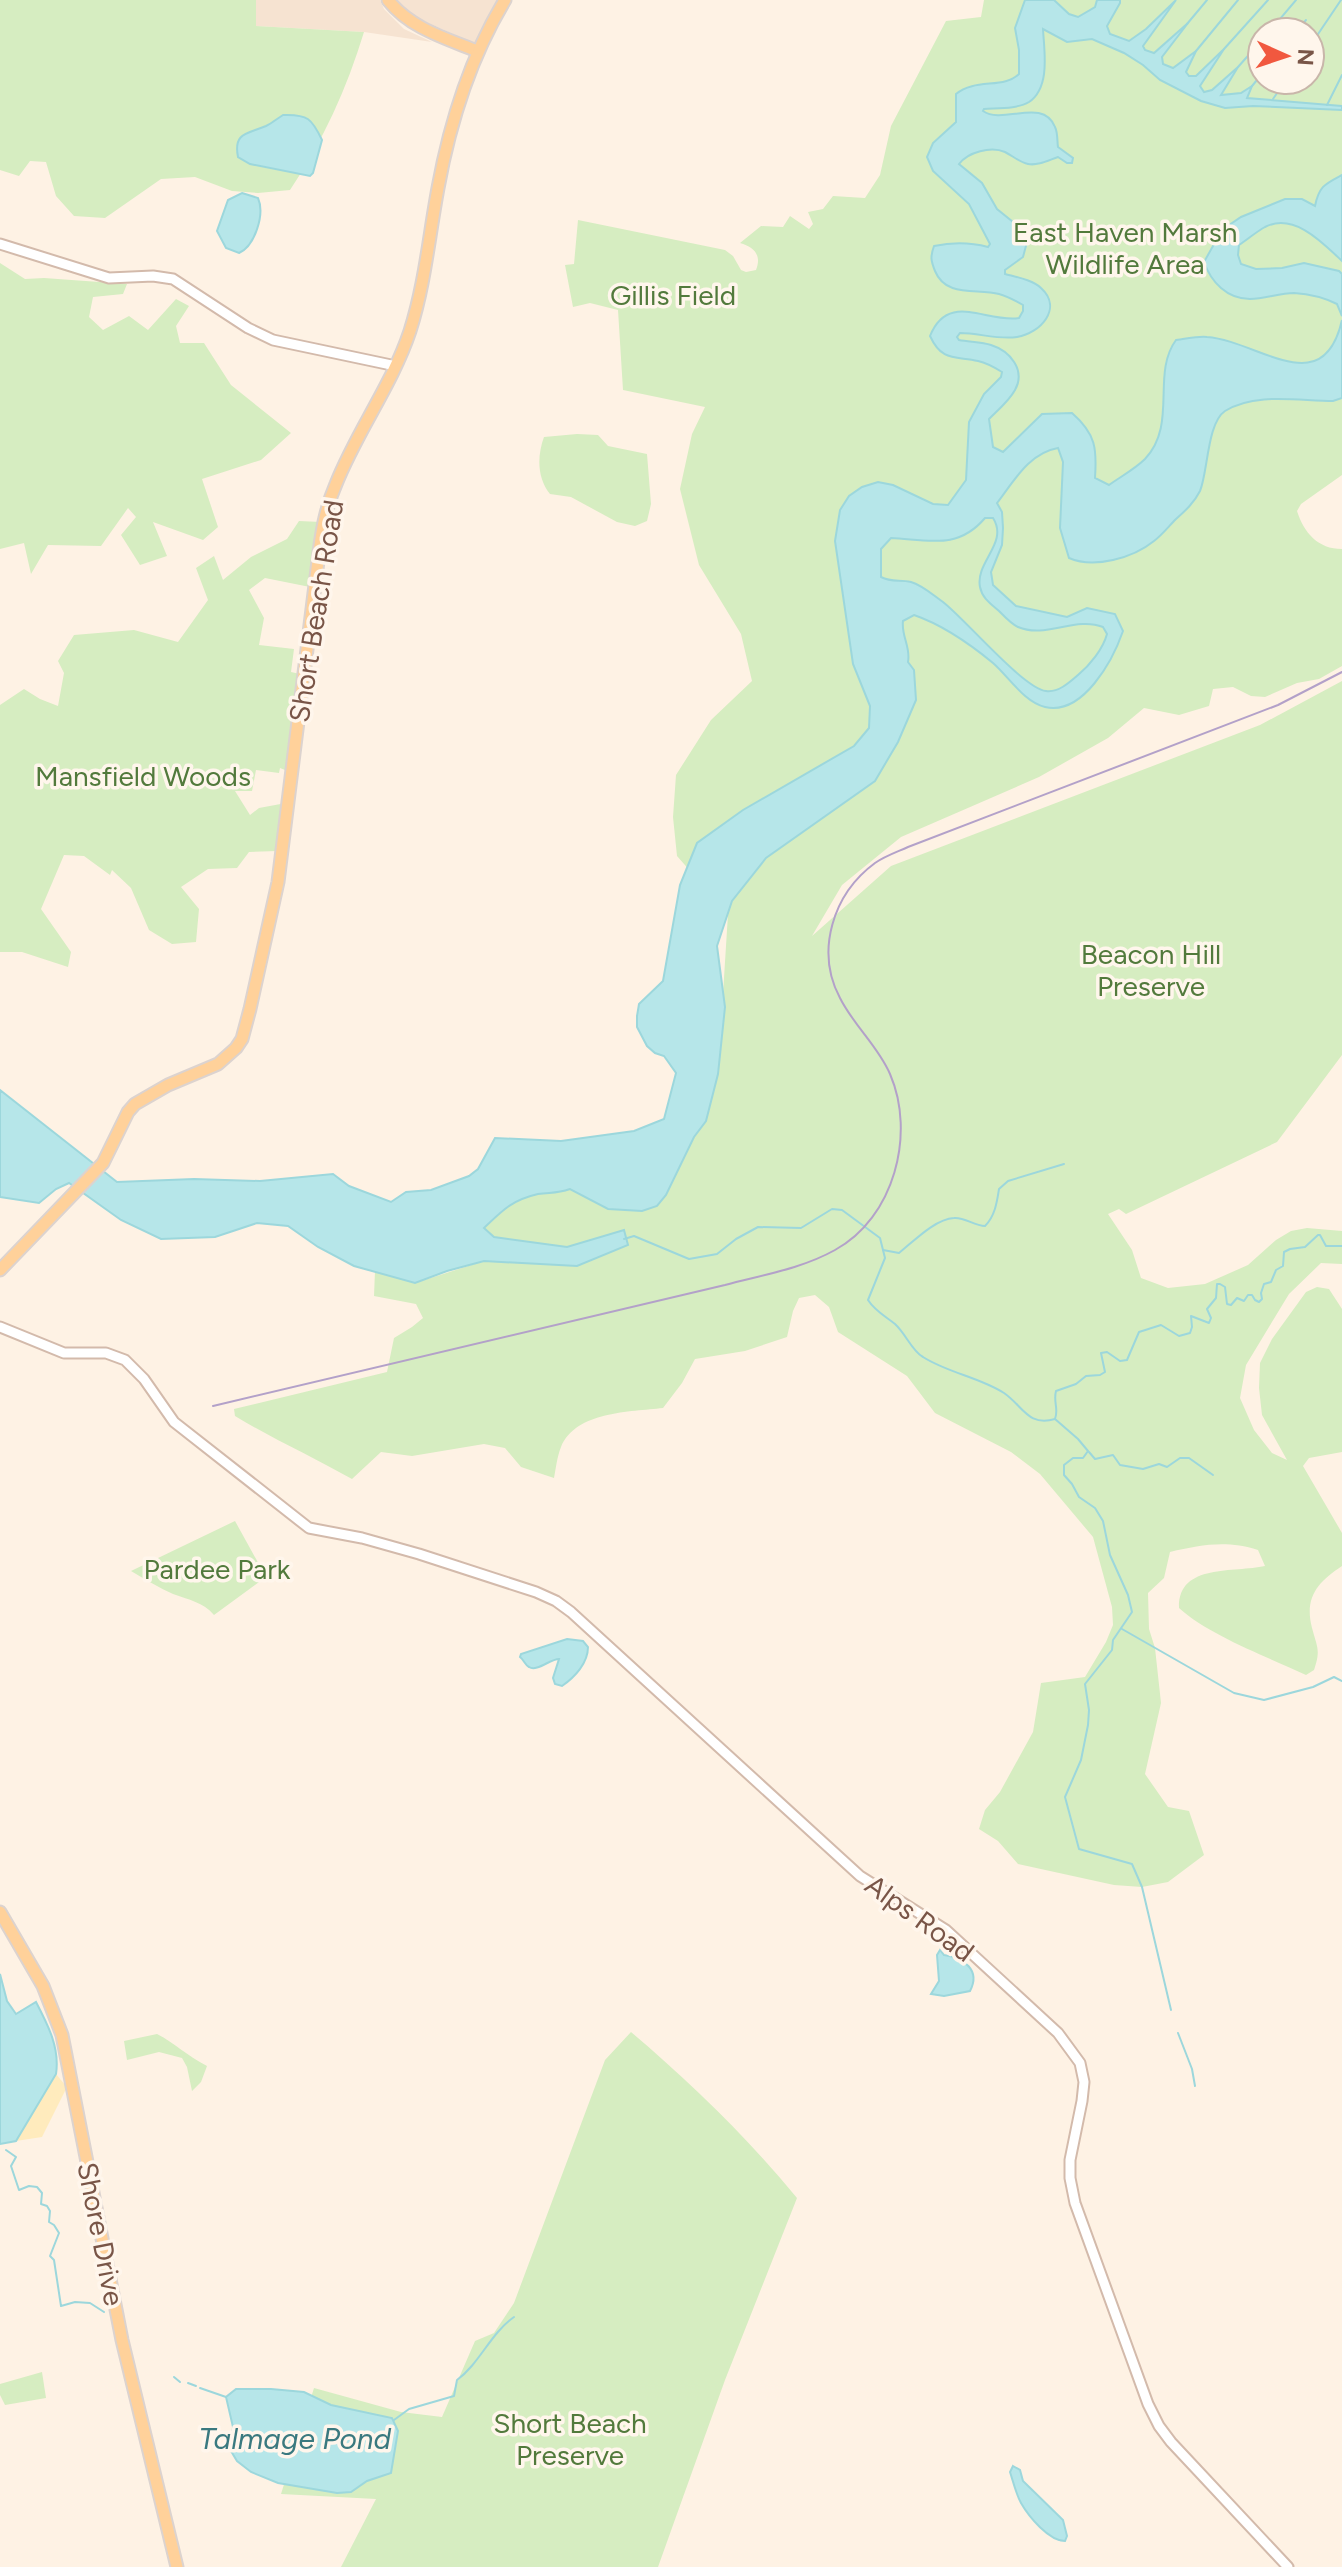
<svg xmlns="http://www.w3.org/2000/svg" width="1342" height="2567" font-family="Figtree,sans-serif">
<rect width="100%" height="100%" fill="#fef2e4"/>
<g fill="#f6e3d1">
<path d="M256 0H380L384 9 404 29 432 42 364 32 256 26Z"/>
<path d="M395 0H499L475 44 411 15Z"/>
</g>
<g fill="#d6edc1" fill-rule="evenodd">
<path d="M0 0H256V26L364 32C347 88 323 141 290 190L258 193 232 191 195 177 161 179 105 218 74 216 56 196 46 162 30 161 19 176 0 170Z"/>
<path d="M984 0H1342V475L1301 504 1297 511C1304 533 1318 549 1342 549V666L1319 679 1297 683 1265 697 1251 696 1233 687 1213 689 1209 706 1179 715 1144 708 1108 738 1039 777 901 837 842 885 812 936 891 866 1260 725 1342 681V1055L1277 1142 1126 1214 1119 1209 1108 1214 1132 1250 1141 1278 1168 1288 1205 1284 1248 1265 1276 1240 1291 1231 1307 1228 1342 1231V1264L1321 1263 1289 1294 1246 1365 1240 1398 1254 1430 1272 1453 1287 1460 1262 1415 1259 1388 1260 1363 1272 1339 1306 1292 1317 1287 1329 1289 1342 1309V1452L1309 1458 1303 1466 1342 1533V1566C1318 1582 1304 1597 1312 1628 1317 1647 1321 1650 1314 1670L1306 1675C1268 1657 1210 1636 1179 1608 1178 1563 1234 1573 1265 1566L1258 1550C1226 1540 1201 1545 1170 1552L1164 1578 1148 1593 1149 1629 1155 1648 1161 1703 1145 1774 1168 1807 1189 1811 1204 1855 1168 1882 1142 1887 1114 1885 1018 1864 998 1841 979 1829 985 1810 1000 1792 1033 1732 1041 1683 1085 1677 1106 1642 1113 1625 1112 1607 1093 1537 1040 1474 1011 1452 935 1413 907 1376 838 1332 829 1307 815 1295 799 1298 793 1311 787 1337 745 1351 695 1359 682 1383 663 1408C630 1412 576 1411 561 1447 557 1457 556 1468 554 1478L521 1467 505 1448 484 1444 412 1456 381 1452 352 1479C313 1457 273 1439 235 1416L234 1409 387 1372 394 1338 412 1327 423 1318 416 1304 374 1296 375 1271 415 1283 484 1261 577 1266 627 1245 624 1230 567 1247 493 1237 484 1228C503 1210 512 1200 538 1194 550 1192 556 1194 570 1189L609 1209 694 1137 706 1120 718 1074 728 914 677 856 673 817 676 775 711 720 752 681 741 634 699 565 680 489 692 434 705 407 623 390 618 310 590 303 573 307 565 265 574 264 578 220 725 250 733 256 741 270 746 272 756 270C762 255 754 247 740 243L761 226 783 227 790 216 809 229 813 224 808 212 823 209 833 196 865 198 880 175 891 126 946 21 981 17ZM1262 32H1310V80H1262Z"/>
<path d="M0 263 25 279 44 278 127 284 123 294 93 297 89 317 103 330 129 316 148 330 176 299 189 306 176 326 180 343H204L231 385 291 433 261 460 202 479 218 527 203 540 153 522 167 556 140 565 121 535 136 517 128 508 101 546 48 545 31 574 24 543 0 549Z"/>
<path d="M577 434 598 435 608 446 647 454 651 504 647 521 635 526 617 522 571 497 550 494C537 478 537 456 544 437Z"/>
<path d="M299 521 321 522 310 587 265 578 249 590 264 618 259 645 294 649 291 672 300 674 285 770 280 768 279 773 256 770 252 791H235L250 815 259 808 286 803 277 851 249 852 237 868 208 869 181 887 199 909 196 942 172 944 149 930 131 888 112 870 110 875 84 856 64 855 41 909 71 952 68 967 22 952H0V705L24 689 40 699 58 706 64 673 58 661 74 635 134 630 178 642 208 600 196 568 214 556 223 580 251 557 287 539Z"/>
<path d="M235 1521 266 1577 214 1615C203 1602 189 1600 173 1594 159 1588 145 1579 131 1571Z"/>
<path d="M631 2032C691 2083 747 2137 797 2198L725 2380 658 2567H341L376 2499 281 2494 314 2388 401 2412 442 2417 475 2341 494 2333 514 2303 605 2060Z"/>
<path d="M157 2034C175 2043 187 2056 207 2066L201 2082 192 2091 187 2067 182 2058 159 2052 127 2060 124 2041Z"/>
<path d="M42 2372 46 2398 5 2405 0 2395V2384Z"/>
</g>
<path fill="#ffebbd" d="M56 2074 65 2085 66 2089 42 2137 16 2141Z"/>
<g fill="#b6e6e9" stroke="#9cd7dc" stroke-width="2" fill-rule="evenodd">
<path d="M1025 0H1054L1069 14 1078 17 1095 7 1097 0H1120V3L1107 26 1110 34 1129 41 1146 29 1176 0 1143 46 1145 50 1154 53 1188 23 1162 57 1163 64 1173 68 1196 51 1186 72 1189 76H1196L1224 49 1200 86 1204 92 1212 90 1238 67 1221 95 1241 93 1252 86 1247 98 1342 106V110L1253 106 1225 108 1201 101 1160 80 1143 65 1124 53 1092 39 1067 42 1043 29C1044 50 1051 87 1029 102 1018 109 997 108 984 109L983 111C1003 125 1043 97 1055 127 1058 133 1057 141 1058 147L1073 158 1072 163H1067L1058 157C1049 160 1038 166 1028 164 1019 162 1013 156 1005 152 991 146 968 152 959 164L982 183 997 209 1023 230 1027 242 1023 257 1005 270V274C1016 277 1033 280 1041 288 1063 308 1041 333 1017 337 998 340 979 333 960 333L957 337 959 340C969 342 982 342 991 345 1010 351 1026 370 1015 390 1009 401 998 410 989 419L993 447 1003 452 1042 414 1072 413C1096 434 1097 449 1095 478L1109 485C1120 477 1135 469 1145 459 1178 424 1151 374 1176 340 1186 339 1197 336 1207 337 1259 341 1323 403 1342 320V398L1333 401C1299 401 1255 392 1225 411 1207 423 1208 472 1200 491 1194 503 1185 511 1176 519 1169 526 1162 535 1154 541 1133 558 1094 569 1069 558L1060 528 1063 462 1058 448C1029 453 1014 481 997 503L1002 512 1003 528 1002 545 991 572 993 585 1016 606 1067 617 1087 608 1115 614 1123 631C1113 660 1083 716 1045 707 1024 702 1009 677 993 663 970 644 943 625 914 615L903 621C901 636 911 647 908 662L914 670 916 700 898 742 875 781 766 858 732 901 717 946 725 1007 718 1074 706 1121 694 1137 666 1195 657 1206 642 1211 608 1209 570 1189C556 1194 550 1192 538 1194 512 1200 503 1210 484 1228L494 1237 567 1247 624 1230 628 1245 577 1266 484 1261 447 1271 415 1283 354 1266 318 1247 288 1226 257 1223 215 1237 161 1239 121 1220 69 1183 56 1189 39 1203 0 1197V1090L117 1182 194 1179 260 1181 333 1174 349 1186 391 1202 406 1192 431 1190 469 1176 478 1169 495 1138 561 1141 634 1131 664 1119 676 1073 664 1056 655 1053 647 1046 637 1027V1016L639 1004 663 981 680 885 697 843 743 810 854 746 869 728 870 706 853 664 835 541 840 510 849 496 862 487 878 482 893 485 933 504 948 505 966 480 969 422 984 394 1001 377 1002 372C994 367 987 363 978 361 955 356 942 362 930 336 948 291 986 323 1019 318L1023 311V305C1016 301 1007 296 999 294 977 288 946 298 935 271 931 261 930 257 934 246 953 242 969 242 988 247L990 244 969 204 933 171 927 157 933 143 956 122V94C975 78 1004 89 1019 74V50L1015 28ZM985 518H993C1009 543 975 562 980 587 982 598 991 604 999 611 1004 616 1011 624 1018 627 1046 639 1075 616 1103 627L1107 634C1103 649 1090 665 1078 675 1070 682 1058 693 1046 691 1024 689 965 619 943 602 933 595 922 585 911 582 900 579 892 583 881 577V549L891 538C929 540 958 550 985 518Z"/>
<path d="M283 115C308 114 312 119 322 140L313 173 310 176 250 164 238 157C233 132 248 134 266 126 272 123 278 118 283 115Z"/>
<path d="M1342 175V261C1323 243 1294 212 1265 227 1256 232 1248 239 1239 245L1238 255 1241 264 1256 269 1282 268 1304 263 1339 271 1342 274V316L1337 304C1323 297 1309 294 1294 293 1279 293 1265 299 1250 299 1227 299 1211 282 1204 262L1222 230 1241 217 1285 199H1302L1315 206C1319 186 1325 184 1342 175Z"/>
<path d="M242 193 258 198C265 214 255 246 239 253L226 248 217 231 228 200Z"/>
<path d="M567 1639 583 1641 588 1647C588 1663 575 1677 562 1686L555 1684 553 1678 559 1659C550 1659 537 1672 529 1667 525 1665 524 1660 520 1657L521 1654Z"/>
<path d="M940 1950 944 1955C964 1958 981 1970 970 1991L944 1996 931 1994 939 1981 937 1955Z"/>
<path d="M0 1974 7 2001 16 2014 36 2002C48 2025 60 2048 56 2074L16 2141 0 2144Z"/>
<path d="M236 2389H271L304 2392 331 2405 392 2418 398 2431 391 2473 367 2481 351 2492 337 2493 278 2483 251 2472 237 2461 231 2451 233 2427 226 2397Z"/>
<path d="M1013 2466 1020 2470 1023 2481 1063 2520 1067 2536 1065 2541C1049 2541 1029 2517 1021 2503 1016 2494 1013 2481 1010 2472Z"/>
</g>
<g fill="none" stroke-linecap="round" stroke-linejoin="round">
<g stroke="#9cd7dc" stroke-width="2">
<path d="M1187 24 1207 0"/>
<path d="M1269 32 1296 0"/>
<path d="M1296 32 1306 20"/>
<path d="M1310 46 1341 0"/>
<path d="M1224 49 1268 0"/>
<path d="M1196 51 1238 0"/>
<path d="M1238 67 1262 40"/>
<path d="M1252 86 1262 74"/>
<path d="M1273 99 1286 80"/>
<path d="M1327 105 1342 75"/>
<path d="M624 1239 634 1236 689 1259 717 1254 736 1239 758 1227 801 1228 832 1209 842 1210 880 1238 885 1258 868 1300C875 1311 885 1316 895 1324 906 1334 912 1351 923 1357 948 1373 979 1377 1004 1393 1023 1406 1028 1427 1055 1419 1059 1409 1053 1402 1056 1391L1076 1384 1086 1376 1100 1375 1105 1372 1101 1353 1107 1352 1120 1361 1127 1360 1139 1332 1161 1325 1179 1336 1190 1333 1192 1327 1191 1316 1209 1323 1211 1318 1207 1309 1216 1298 1217 1284H1220L1225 1287 1227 1304 1231 1305 1237 1298 1244 1301 1248 1295H1252L1255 1300 1259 1302 1262 1299 1261 1293 1264 1284 1271 1282 1276 1270 1283 1266 1284 1252 1290 1249 1305 1247 1318 1235H1320L1326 1246H1342"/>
<path d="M883 1250 899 1253C914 1241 935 1219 954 1218 965 1217 974 1226 985 1226 995 1216 997 1202 999 1189L1008 1181 1064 1164"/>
<path d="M1055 1419 1078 1439 1088 1451 1083 1458H1073L1064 1465V1475L1072 1484 1079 1497 1095 1508 1103 1521 1110 1555 1128 1595 1132 1612 1113 1640 1112 1650 1085 1684 1089 1710 1088 1725 1081 1760 1065 1797 1079 1849 1132 1864 1142 1887 1171 2010"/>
<path d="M1089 1452 1095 1459 1113 1455 1120 1465 1143 1469 1159 1464 1167 1467 1180 1458H1189L1213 1475"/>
<path d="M1122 1629 1234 1693 1264 1700 1313 1687 1334 1677 1342 1681"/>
<path d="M1178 2033 1192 2069 1195 2086"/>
<path d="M6 2150 16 2157 11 2166 19 2190 29 2186 37 2187 42 2193 41 2204 47 2206 50 2211 49 2222 54 2225 59 2233 50 2256 54 2260 61 2306 75 2302 90 2303 104 2312"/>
<path d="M174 2377 180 2382"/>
<path d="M188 2383 196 2386"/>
<path d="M200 2388 226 2397"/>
<path d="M394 2420 409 2409 454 2396 457 2380C480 2363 490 2334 514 2317"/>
</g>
<g stroke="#d3baab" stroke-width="13">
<g id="minor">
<path d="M0 244 109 278 153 276 173 279 248 328 273 340 396 366"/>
<path d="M0 1327 64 1353H106L125 1360 144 1379 174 1422 309 1528 362 1538 419 1554 536 1592 556 1601 571 1612 860 1876 946 1930 1058 2033 1080 2063 1084 2082 1082 2101 1070 2160V2178L1075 2203 1148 2404 1159 2426 1171 2442 1288 2567"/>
</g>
</g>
<g stroke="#dcd3cf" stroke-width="15">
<g id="major">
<path d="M388 0C410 28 445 38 477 51"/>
<path d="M0 1270 103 1163 128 1112 135 1104 168 1085 218 1064 236 1048 242 1039 250 1009 278 882 318 561C321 535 325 509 336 484 357 431 392 385 410 331 425 284 429 236 438 188 450 122 470 58 505 0"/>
<path d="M0 1912 43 1986 62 2035 122 2340 177 2567"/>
</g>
</g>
<use href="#minor" stroke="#fff" stroke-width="9"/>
<use href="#major" stroke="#ffd19a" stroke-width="11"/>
<path stroke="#b3a1c9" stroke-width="2" d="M213 1406 725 1285C762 1275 801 1269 835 1250 894 1218 916 1134 890 1074 878 1046 854 1026 840 998 815 951 833 894 875 863 885 856 897 852 908 847L1278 705 1342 672"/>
</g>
<g text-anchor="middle" stroke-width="7" stroke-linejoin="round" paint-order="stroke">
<g font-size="28" fill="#527a3c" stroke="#fff6ec">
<text x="1125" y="242">East Haven Marsh<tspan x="1125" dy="32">Wildlife Area</tspan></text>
<text x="673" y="305">Gillis Field</text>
<text x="143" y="786">Mansfield Woods</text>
<text x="1151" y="964">Beacon Hill<tspan x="1151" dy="32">Preserve</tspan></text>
<text x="217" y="1579">Pardee Park</text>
<text x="570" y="2433">Short Beach<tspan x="570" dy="32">Preserve</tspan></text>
</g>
<g font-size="28" fill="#795547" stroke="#fff6ec">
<text transform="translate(316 611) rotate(-81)" y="10">Short Beach Road</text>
<text transform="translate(920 1918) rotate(36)" y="10">Alps Road</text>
<text transform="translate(101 2234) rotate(79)" y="10">Shore Drive</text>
</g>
<g font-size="30" font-style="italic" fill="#3a797f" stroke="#fff6ec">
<text x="295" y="2449">Talmage Pond</text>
</g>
</g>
<g transform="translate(1286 56) rotate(93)"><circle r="38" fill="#fff6ec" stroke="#c9b6aa" stroke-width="2"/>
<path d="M0-6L14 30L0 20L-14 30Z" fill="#f1583f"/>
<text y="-12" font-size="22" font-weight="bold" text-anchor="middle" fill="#795547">N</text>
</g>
</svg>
